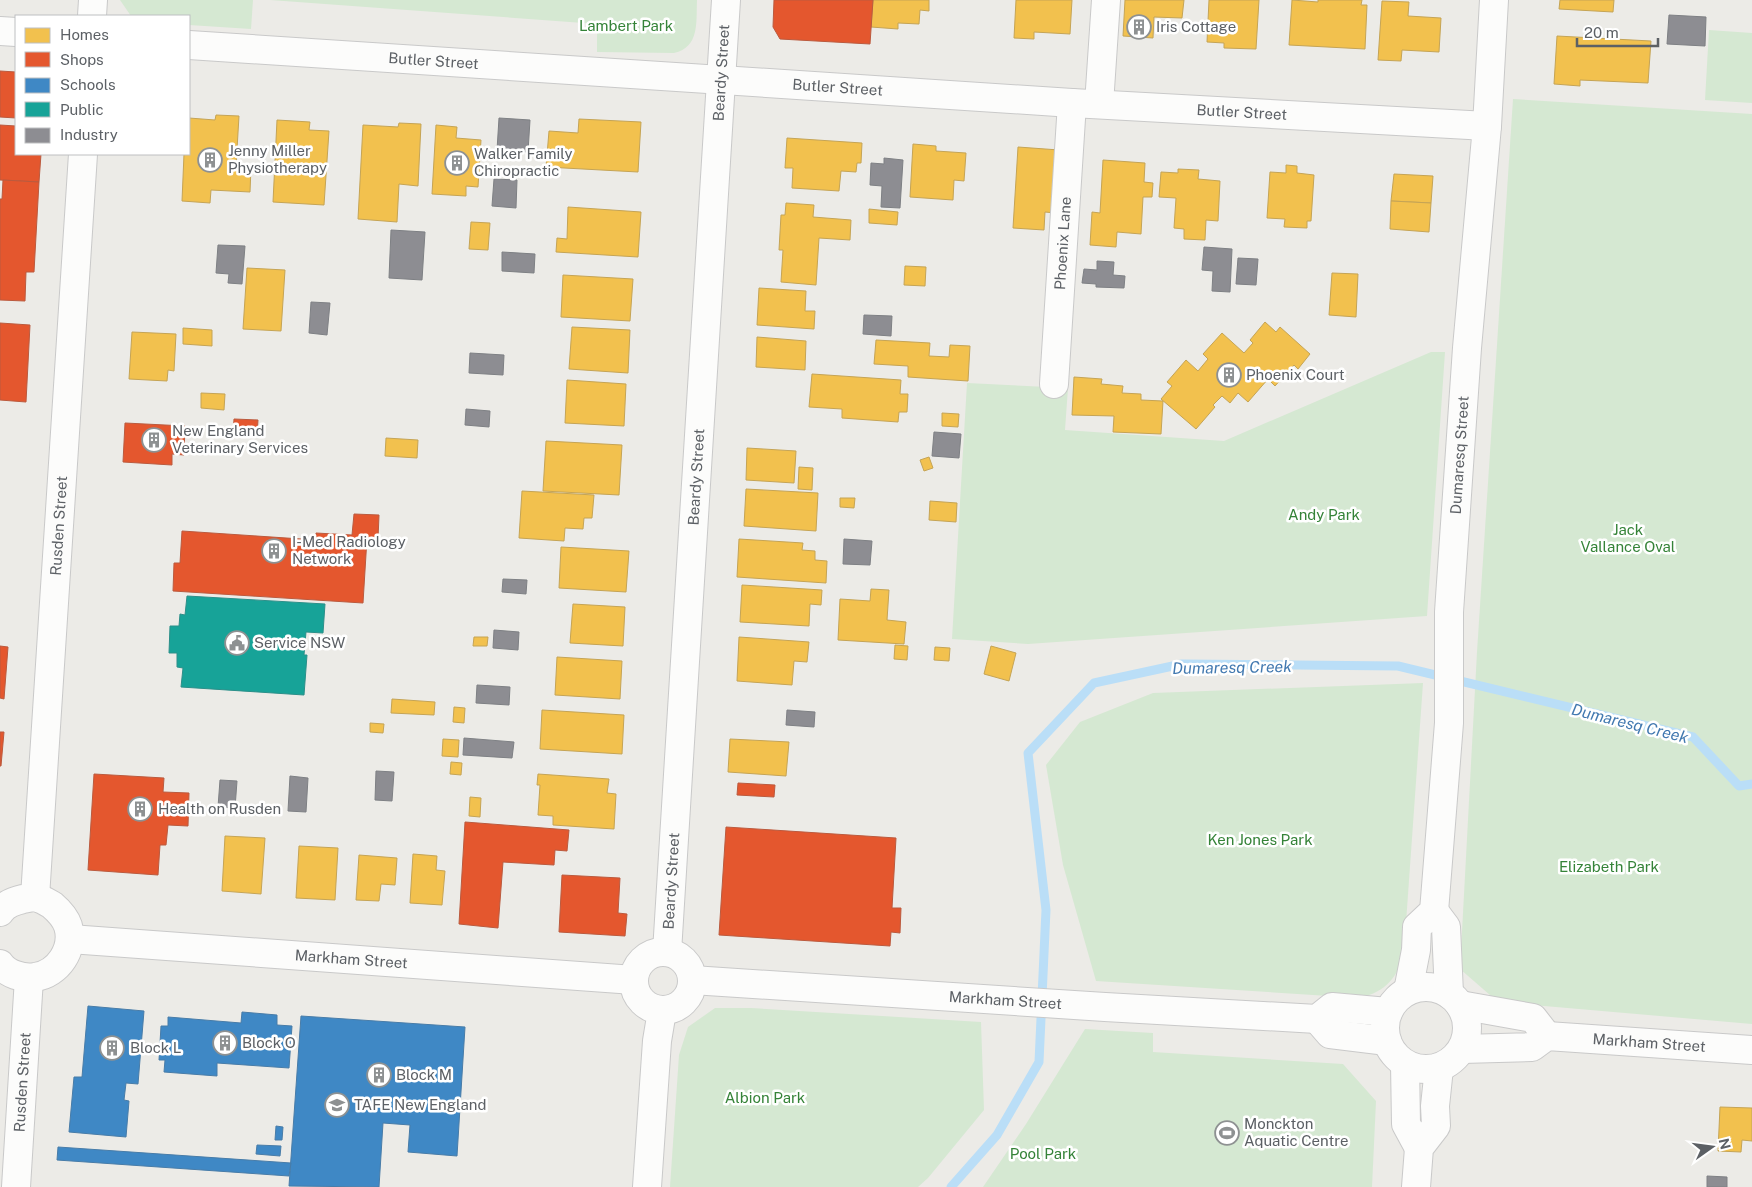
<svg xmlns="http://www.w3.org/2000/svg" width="1752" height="1187" font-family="'Public Sans',sans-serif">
<rect width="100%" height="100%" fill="#ecebe7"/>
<g fill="#d5e8d2">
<path d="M120 0H253L251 29 189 25V16H131Z"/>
<path d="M270 0H697C696 22 700 47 674 53L597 52V24Z"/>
<path d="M1709 30 1752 33V103L1705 100Z"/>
<path d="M1513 99 1752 114V1024L1498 1002 1460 969 1477 652Z"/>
<path d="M1431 352H1445L1427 616 1028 644 952 639 967 383 1068 388 1065 430 1224 441Z"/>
<path d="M1423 683 1404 951C1398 978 1386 991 1360 998L1096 981 1063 865 1046 765 1080 722 1153 693Z"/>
<path d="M715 1008H751L981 1022 984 1110 928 1178 918 1187H670L679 1055 688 1027Z"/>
<path d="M1085 1029 1153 1033V1052L1343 1064 1376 1101 1372 1187H983L1026 1124Z"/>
</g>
<g fill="#f2c14e" stroke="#c5a455">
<path d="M873 0H929V11L920 10 919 24 898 23V29L871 27Z"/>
<path d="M1016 0H1072L1070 34 1034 32V39L1014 38Z"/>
<path d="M1125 0H1184L1182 18 1154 17 1153 38 1123 36Z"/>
<path d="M1209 0H1259L1256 49 1224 48V43L1207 42Z"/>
<path d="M1292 0 1318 2V0H1362L1361 5H1367L1365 49 1289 45Z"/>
<path d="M1560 0H1614L1613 12 1559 9Z"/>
<path d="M1382 1 1409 2 1408 16 1441 18 1439 52 1402 50 1401 61 1378 60Z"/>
<path d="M1557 36 1651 41 1648 83 1580 80V86L1554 84Z"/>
<path d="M216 115 239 116 236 166 251 167 250 192 211 190 210 203 182 201 184 154H189V118L215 120Z"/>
<path d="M579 119 641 122 638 172 546 167 549 131 578 133Z"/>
<path d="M277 120 310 122 309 130 329 131 324 205 273 202Z"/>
<path d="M399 123 421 124 418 186 399 184 397 222 358 219 363 125 398 127Z"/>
<path d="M436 125 457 127 456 138 481 140 478 187 466 186V196L432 194Z"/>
<path d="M787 138 862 143 861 163H857L856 172 841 171 839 191 792 188 793 168H785Z"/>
<path d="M913 144 936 146V151L966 153 964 181 954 180 953 200 910 197Z"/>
<path d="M1018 147 1059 150 1055 213 1045 212 1044 230 1013 228Z"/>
<path d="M1103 160 1145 163 1144 182 1153 183 1152 197H1143L1141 234 1117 232 1116 247 1090 245 1092 212 1100 213Z"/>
<path d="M1286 165 1297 166V173L1314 175 1311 221H1307V228L1284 227 1285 219 1267 218 1270 172 1286 173Z"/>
<path d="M1178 169 1199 170 1198 179 1220 181 1218 221 1206 220 1205 240 1184 239V229L1174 228 1176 198 1159 197 1161 172 1178 173Z"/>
<path d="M1394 174 1433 176 1431 203 1391 201Z"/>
<path d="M1391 201 1431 203 1429 232 1390 229Z"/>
<path d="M786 203 814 205 813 217 851 220 850 240 819 238 816 285 781 282 783 250H779L781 215H785Z"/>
<path d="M568 207 641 212 638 257 556 252 557 238 567 239Z"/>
<path d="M869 209 898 212 897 225 869 223Z"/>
<path d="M471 222 490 223 488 250 469 249Z"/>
<path d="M905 266 926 267 925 286 904 285Z"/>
<path d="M247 268 285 270 281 331 243 329Z"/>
<path d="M1332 273 1358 274 1356 317 1329 315Z"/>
<path d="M563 275 633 279 630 321 561 317Z"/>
<path d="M759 288 806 291 805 311H815L814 329 757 325Z"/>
<path d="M1265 322 1276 332 1280 327 1310 354 1298 369 1294 365 1275 386 1268 379 1248 402 1238 393 1230 403 1222 396 1213 405 1215 407 1196 429 1161 399 1172 386 1167 382 1186 360 1198 371 1208 359 1203 354 1222 333 1244 353 1253 343 1250 340Z"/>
<path d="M572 327 630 330 628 373 569 369Z"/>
<path d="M183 328 212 330V346L183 344Z"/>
<path d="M132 332 176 334 174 371 168 370 167 381 129 379Z"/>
<path d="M757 337 806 341 805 370 756 367Z"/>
<path d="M876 340 930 343 929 356 949 357 950 345 970 346 968 381 908 377V366L874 364Z"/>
<path d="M812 374 901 380 900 394H908L907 412H899L898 422 842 418V409L809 407Z"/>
<path d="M1074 377 1102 379 1101 384 1123 386 1122 393 1141 394V400L1163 401 1161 434 1113 432 1114 416 1072 415Z"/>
<path d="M567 380 626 384 624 426 565 423Z"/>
<path d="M201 393 225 394 224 410 201 408Z"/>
<path d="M942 413 959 414 958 427 942 426Z"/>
<path d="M386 438 418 440 417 458 385 456Z"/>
<path d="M546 441 622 445 619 495 543 491Z"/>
<path d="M747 448 796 451 794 483 746 480Z"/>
<path d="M929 457 933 468 924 471 920 460Z"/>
<path d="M799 467 813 468 812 490 798 489Z"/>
<path d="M746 489 818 493 816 531 744 526Z"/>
<path d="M522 491 594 495 592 518H584L583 529 565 528 564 541 519 538Z"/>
<path d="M840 498H855L854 508 840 507Z"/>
<path d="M930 501 957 503 956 522 929 520Z"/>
<path d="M739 539 803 543 802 550 815 551V560L827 561 826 583 737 577Z"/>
<path d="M561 547 629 551 626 592 559 588Z"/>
<path d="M742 585 822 590 821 605 810 604 809 626 740 622Z"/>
<path d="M871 589 889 590 887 620 906 622 904 644 838 640 840 599 870 601Z"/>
<path d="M573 604 625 607 623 646 570 643Z"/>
<path d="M474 637H488L487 646H473Z"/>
<path d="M739 637 809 642 807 662 794 661 792 685 737 681Z"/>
<path d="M895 645 908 646 907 660 894 659Z"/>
<path d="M991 646 1016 653 1009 681 984 674Z"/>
<path d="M935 647 950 648 949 661 934 660Z"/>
<path d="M557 657 622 661 620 699 555 695Z"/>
<path d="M392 699 435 702 434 715 391 713Z"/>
<path d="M454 707 465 708 464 723 453 722Z"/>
<path d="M542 710 624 715 622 754 540 749Z"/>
<path d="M370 723 384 724 383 733 370 732Z"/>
<path d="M443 739 459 740 458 757 442 756Z"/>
<path d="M730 739 789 742 786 776 728 772Z"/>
<path d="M451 762 462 763 461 775 450 774Z"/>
<path d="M538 774 609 779 607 793 616 794 614 829 553 825V816L538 815 540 785H537Z"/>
<path d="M470 797 481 798 480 817 469 816Z"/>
<path d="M225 836 265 838 261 894 222 891Z"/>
<path d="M299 846 338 848 335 900 296 898Z"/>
<path d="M413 854 437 856 436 870 445 871 442 905 410 903Z"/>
<path d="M359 855 397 858 395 885 381 884 379 901 356 900Z"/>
<path d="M1720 1107 1752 1108V1141L1742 1140 1741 1152 1718 1151Z"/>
</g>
<g fill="#e4572e" stroke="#bb5a3e">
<path d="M774 0H873L870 44 780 39 773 27Z"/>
<path d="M0 71 16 72V118L0 117Z"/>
<path d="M0 125 16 126V154H41L39 182 0 180Z"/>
<path d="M3 180 39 182 34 272H26L25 301 0 300V199H2Z"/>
<path d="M0 323 30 325 26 402 0 400Z"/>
<path d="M234 419 258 420 257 435 233 433Z"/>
<path d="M125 423 185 426 184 455 172 454V465L123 462Z"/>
<path d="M354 514 379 515 378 539 367 538 363 603 173 591 174 563H180L182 531 316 540V533L352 535Z"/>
<path d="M0 646 8 647 4 699 0 698Z"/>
<path d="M0 732H4L1 766H0Z"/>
<path d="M94 774 164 778 163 792 189 793 188 826 168 825 166 845H160L158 875 88 870Z"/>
<path d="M738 783 775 785 774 797 737 795Z"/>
<path d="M465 822 569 830 567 851 555 850 554 865 503 862 498 928 459 924Z"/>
<path d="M726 827 896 838 892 908H901L900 933 891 932 890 946 719 935Z"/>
<path d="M562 875 620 878 618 913 627 914 625 936 559 932Z"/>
</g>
<g fill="#3f88c5" stroke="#487ca8">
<path d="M88 1006 144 1011 138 1084 126 1083 124 1100 129 1101 126 1137 69 1132 74 1077H82Z"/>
<path d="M242 1012 277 1015V1025L292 1026 289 1068 217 1063V1076L164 1072 165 1060H159L161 1026H168V1017L241 1023Z"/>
<path d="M301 1016 465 1027 457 1156 408 1152 410 1125 383 1123 379 1187 289 1186Z"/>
<path d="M276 1126 283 1127 282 1140H275Z"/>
<path d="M257 1145 281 1146 280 1156 256 1154Z"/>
<path d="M58 1147 291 1163 289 1176 57 1160Z"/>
</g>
<path fill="#17a398" stroke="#2c8f89" d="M187 596 325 604 323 633 306 632 304 655H307L304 695 181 687 183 668 177 667V653H169L170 626H179L180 614 185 615Z"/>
<g fill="#8d8d92" stroke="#7e8084">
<path d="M1669 15 1706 17 1705 46 1667 44Z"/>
<path d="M499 118 530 120 528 152 497 150Z"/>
<path d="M884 158 903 160 900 208 881 207 882 186 870 185 871 163 884 164Z"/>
<path d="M494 179 517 180 516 208 492 206Z"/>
<path d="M391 230 425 232 422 280 389 278Z"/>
<path d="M218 245 245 246 242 284 228 283 229 274 216 273Z"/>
<path d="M1204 247 1232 249 1230 292 1212 291 1213 271 1202 270Z"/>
<path d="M502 252 535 254 534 273 502 271Z"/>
<path d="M1238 258 1258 259 1256 285 1236 284Z"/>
<path d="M1097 261 1114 262 1113 275 1125 276 1124 288 1096 287V284L1082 283 1084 269 1097 270Z"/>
<path d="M311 302 330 303 327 335 309 333Z"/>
<path d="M864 315 892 316 891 336 863 334Z"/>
<path d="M470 353 504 355 503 375 469 373Z"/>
<path d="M466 409 490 411 489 427 465 425Z"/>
<path d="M934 432 961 434 959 458 932 456Z"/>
<path d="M844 539 872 541 870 565 843 564Z"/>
<path d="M503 579 527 580 526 594 502 592Z"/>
<path d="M494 630 519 632 518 650 493 648Z"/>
<path d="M477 685 510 687 509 705 476 703Z"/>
<path d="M787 710 815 712 814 727 786 725Z"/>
<path d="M464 738 514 742 512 758 463 755Z"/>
<path d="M376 771 394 772 392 801 375 800Z"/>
<path d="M290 776 308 778 306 812 288 811Z"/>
<path d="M220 780 237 781 235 808 218 807Z"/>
<path d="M1707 1176 1727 1177V1187H1707Z"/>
</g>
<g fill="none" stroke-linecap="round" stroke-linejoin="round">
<path stroke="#badef7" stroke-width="9" d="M951 1187 997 1135 1039 1062 1046 910 1028 753 1094 683 1182 664 1398 666 1693 737 1739 786 1752 784"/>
<g stroke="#c9c9c9" stroke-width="30">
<g id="street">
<path d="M92 16 93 0"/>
<path d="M0 31 16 32"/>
<path id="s1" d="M189 45 1072 103 1487 126"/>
<path d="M1099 104 1106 0"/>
<path id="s2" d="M1054 384 1072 103"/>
<path id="s3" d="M35 897 83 154"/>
<path d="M1434 911 1446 927 1449 994"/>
<path id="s4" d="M667 952 726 0"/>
<path id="s5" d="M1408 991 1416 950 1417 927 1434 911 1435 899 1449 723V612L1467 348 1487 126 1494 0"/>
<path d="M1405 1064 1406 1124 1419 1148"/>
<path id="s6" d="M16 1187 29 978"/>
<path d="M647 1187 657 1041 662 1011"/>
<path d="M1416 1187 1419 1148 1436 1126 1435 1106 1439 1068"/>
</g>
</g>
<g stroke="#c9c9c9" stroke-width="30">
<g id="secondary">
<path d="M0 912C5 904 14 901 23 899 26 899 31 897 34 897 40 898 47 902 52 905 59 911 65 917 68 926 75 949 58 974 35 977 23 979 7 974 0 964"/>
<path id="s7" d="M70 939 634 980"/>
<circle cx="663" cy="981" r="29"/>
<path id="s8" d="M692 980 1105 1007 1317 1019 1332 1007 1388 1012"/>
<circle cx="1426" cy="1028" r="41"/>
<path d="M1460 1005 1533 1018 1547 1036"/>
<path d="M1317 1019 1330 1034 1387 1041"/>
<path id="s9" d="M1462 1049 1532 1047 1547 1036 1752 1050"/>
</g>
</g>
<use href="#street" stroke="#fcfcfb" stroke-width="28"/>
<use href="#secondary" stroke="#fcfcfb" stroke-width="28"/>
</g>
<defs>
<g id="building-ring" transform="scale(1.25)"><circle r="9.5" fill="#fff" stroke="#8e9192" stroke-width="1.5"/><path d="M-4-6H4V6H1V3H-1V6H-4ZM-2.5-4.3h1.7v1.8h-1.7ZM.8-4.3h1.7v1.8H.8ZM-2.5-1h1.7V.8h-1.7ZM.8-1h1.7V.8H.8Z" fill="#8e9192"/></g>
<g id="civic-ring" transform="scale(1.25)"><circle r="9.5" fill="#fff" stroke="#8e9192" stroke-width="1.5"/><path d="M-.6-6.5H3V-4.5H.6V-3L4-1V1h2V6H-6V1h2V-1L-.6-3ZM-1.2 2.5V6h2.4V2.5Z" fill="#8e9192"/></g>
<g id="university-ring" transform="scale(1.25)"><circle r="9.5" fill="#fff" stroke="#8e9192" stroke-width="1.5"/><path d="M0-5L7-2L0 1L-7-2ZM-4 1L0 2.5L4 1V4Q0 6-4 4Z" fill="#8e9192"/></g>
<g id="stadium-ring" transform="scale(1.25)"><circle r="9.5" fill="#fff" stroke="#8e9192" stroke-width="1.5"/><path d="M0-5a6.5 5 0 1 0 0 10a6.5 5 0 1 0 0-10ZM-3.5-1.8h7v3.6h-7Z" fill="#8e9192"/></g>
</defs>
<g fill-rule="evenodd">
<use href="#building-ring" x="1139" y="27"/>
<use href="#building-ring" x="210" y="160"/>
<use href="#building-ring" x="457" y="163"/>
<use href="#building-ring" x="1229" y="375"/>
<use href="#building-ring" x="154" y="440"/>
<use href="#building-ring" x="274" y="551"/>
<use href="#civic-ring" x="237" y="643"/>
<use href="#building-ring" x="140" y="809"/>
<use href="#building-ring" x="225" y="1043"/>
<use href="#building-ring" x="112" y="1048"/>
<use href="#building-ring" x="379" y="1075"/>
<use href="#university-ring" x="337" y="1105"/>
<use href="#stadium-ring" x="1227" y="1133"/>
</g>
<g text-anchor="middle" stroke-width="5" stroke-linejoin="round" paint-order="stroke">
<g font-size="15" fill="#358338" stroke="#fff">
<text x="626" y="31">Lambert Park</text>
<text x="1324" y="520">Andy Park</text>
<text x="1628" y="535">Jack<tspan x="1628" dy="17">Vallance Oval</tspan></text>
<text x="1260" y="845">Ken Jones Park</text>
<text x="1609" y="872">Elizabeth Park</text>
<text x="765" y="1103">Albion Park</text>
<text x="1043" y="1159">Pool Park</text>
</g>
<g font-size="15" fill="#5c6065" stroke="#fff" text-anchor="start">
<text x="1156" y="32">Iris Cottage</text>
<text x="228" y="156">Jenny Miller<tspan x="228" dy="17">Physiotherapy</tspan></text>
<text x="474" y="159">Walker Family<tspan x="474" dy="17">Chiropractic</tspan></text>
<text x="1246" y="380">Phoenix Court</text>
<text x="172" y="436">New England<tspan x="172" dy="17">Veterinary Services</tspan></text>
<text x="292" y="547">I-Med Radiology<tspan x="292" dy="17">Network</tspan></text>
<text x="254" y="648">Service NSW</text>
<text x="158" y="814">Health on Rusden</text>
<text x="242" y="1048">Block O</text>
<text x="130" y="1053">Block L</text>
<text x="396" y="1080">Block M</text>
<text x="354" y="1110">TAFE New England</text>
<text x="1244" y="1129">Monckton<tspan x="1244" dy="17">Aquatic Centre</tspan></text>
</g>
<g font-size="15" fill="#5c6065" stroke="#fff">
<text dy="5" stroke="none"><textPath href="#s1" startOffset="245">Butler Street</textPath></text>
<text dy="5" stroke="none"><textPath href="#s4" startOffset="881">Beardy Street</textPath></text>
<text dy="5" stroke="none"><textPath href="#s1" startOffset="650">Butler Street</textPath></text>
<text dy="5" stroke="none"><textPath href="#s1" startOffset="1055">Butler Street</textPath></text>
<text dy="5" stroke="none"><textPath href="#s2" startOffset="141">Phoenix Lane</textPath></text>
<text dy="5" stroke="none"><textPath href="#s5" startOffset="545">Dumaresq Street</textPath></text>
<text dy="5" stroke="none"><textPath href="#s4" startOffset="476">Beardy Street</textPath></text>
<text dy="5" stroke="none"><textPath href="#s3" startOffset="372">Rusden Street</textPath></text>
<text dy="5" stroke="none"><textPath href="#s4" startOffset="71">Beardy Street</textPath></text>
<text dy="5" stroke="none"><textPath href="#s7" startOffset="282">Markham Street</textPath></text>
<text dy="5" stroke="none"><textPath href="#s8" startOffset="314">Markham Street</textPath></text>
<text dy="5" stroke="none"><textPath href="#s9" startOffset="191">Markham Street</textPath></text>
<text dy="5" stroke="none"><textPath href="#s6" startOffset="105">Rusden Street</textPath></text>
</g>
<g font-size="16" font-style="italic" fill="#4279b0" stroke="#fff">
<text transform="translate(1232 667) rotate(-1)" y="6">Dumaresq Creek</text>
<text transform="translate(1630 723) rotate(14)" y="6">Dumaresq Creek</text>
</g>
</g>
<rect x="15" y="15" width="175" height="140" fill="#ffffff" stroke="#bebfc1"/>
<rect x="25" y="28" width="25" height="15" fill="#f2c14e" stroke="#bebfc1"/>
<text x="60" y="40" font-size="15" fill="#5c6065">Homes</text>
<rect x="25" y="52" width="25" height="15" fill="#e4572e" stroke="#bebfc1"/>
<text x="60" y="65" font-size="15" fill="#5c6065">Shops</text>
<rect x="25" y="78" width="25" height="15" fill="#3f88c5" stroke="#bebfc1"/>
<text x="60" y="90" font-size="15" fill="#5c6065">Schools</text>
<rect x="25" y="102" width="25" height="15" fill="#17a398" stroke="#bebfc1"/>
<text x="60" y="115" font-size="15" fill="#5c6065">Public</text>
<rect x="25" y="128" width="25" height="15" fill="#8d8d92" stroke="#bebfc1"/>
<text x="60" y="140" font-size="15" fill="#5c6065">Industry</text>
<g transform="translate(1712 1147) rotate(76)" stroke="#ffffff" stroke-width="4" paint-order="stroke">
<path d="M0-4L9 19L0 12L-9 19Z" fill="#5c6065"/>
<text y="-8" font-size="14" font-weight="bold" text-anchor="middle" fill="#5c6065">N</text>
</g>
<path d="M1577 38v8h81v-8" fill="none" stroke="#5c6065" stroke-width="2.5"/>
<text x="1584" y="38" font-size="15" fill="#5c6065" stroke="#ffffff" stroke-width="4" paint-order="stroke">20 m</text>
</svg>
